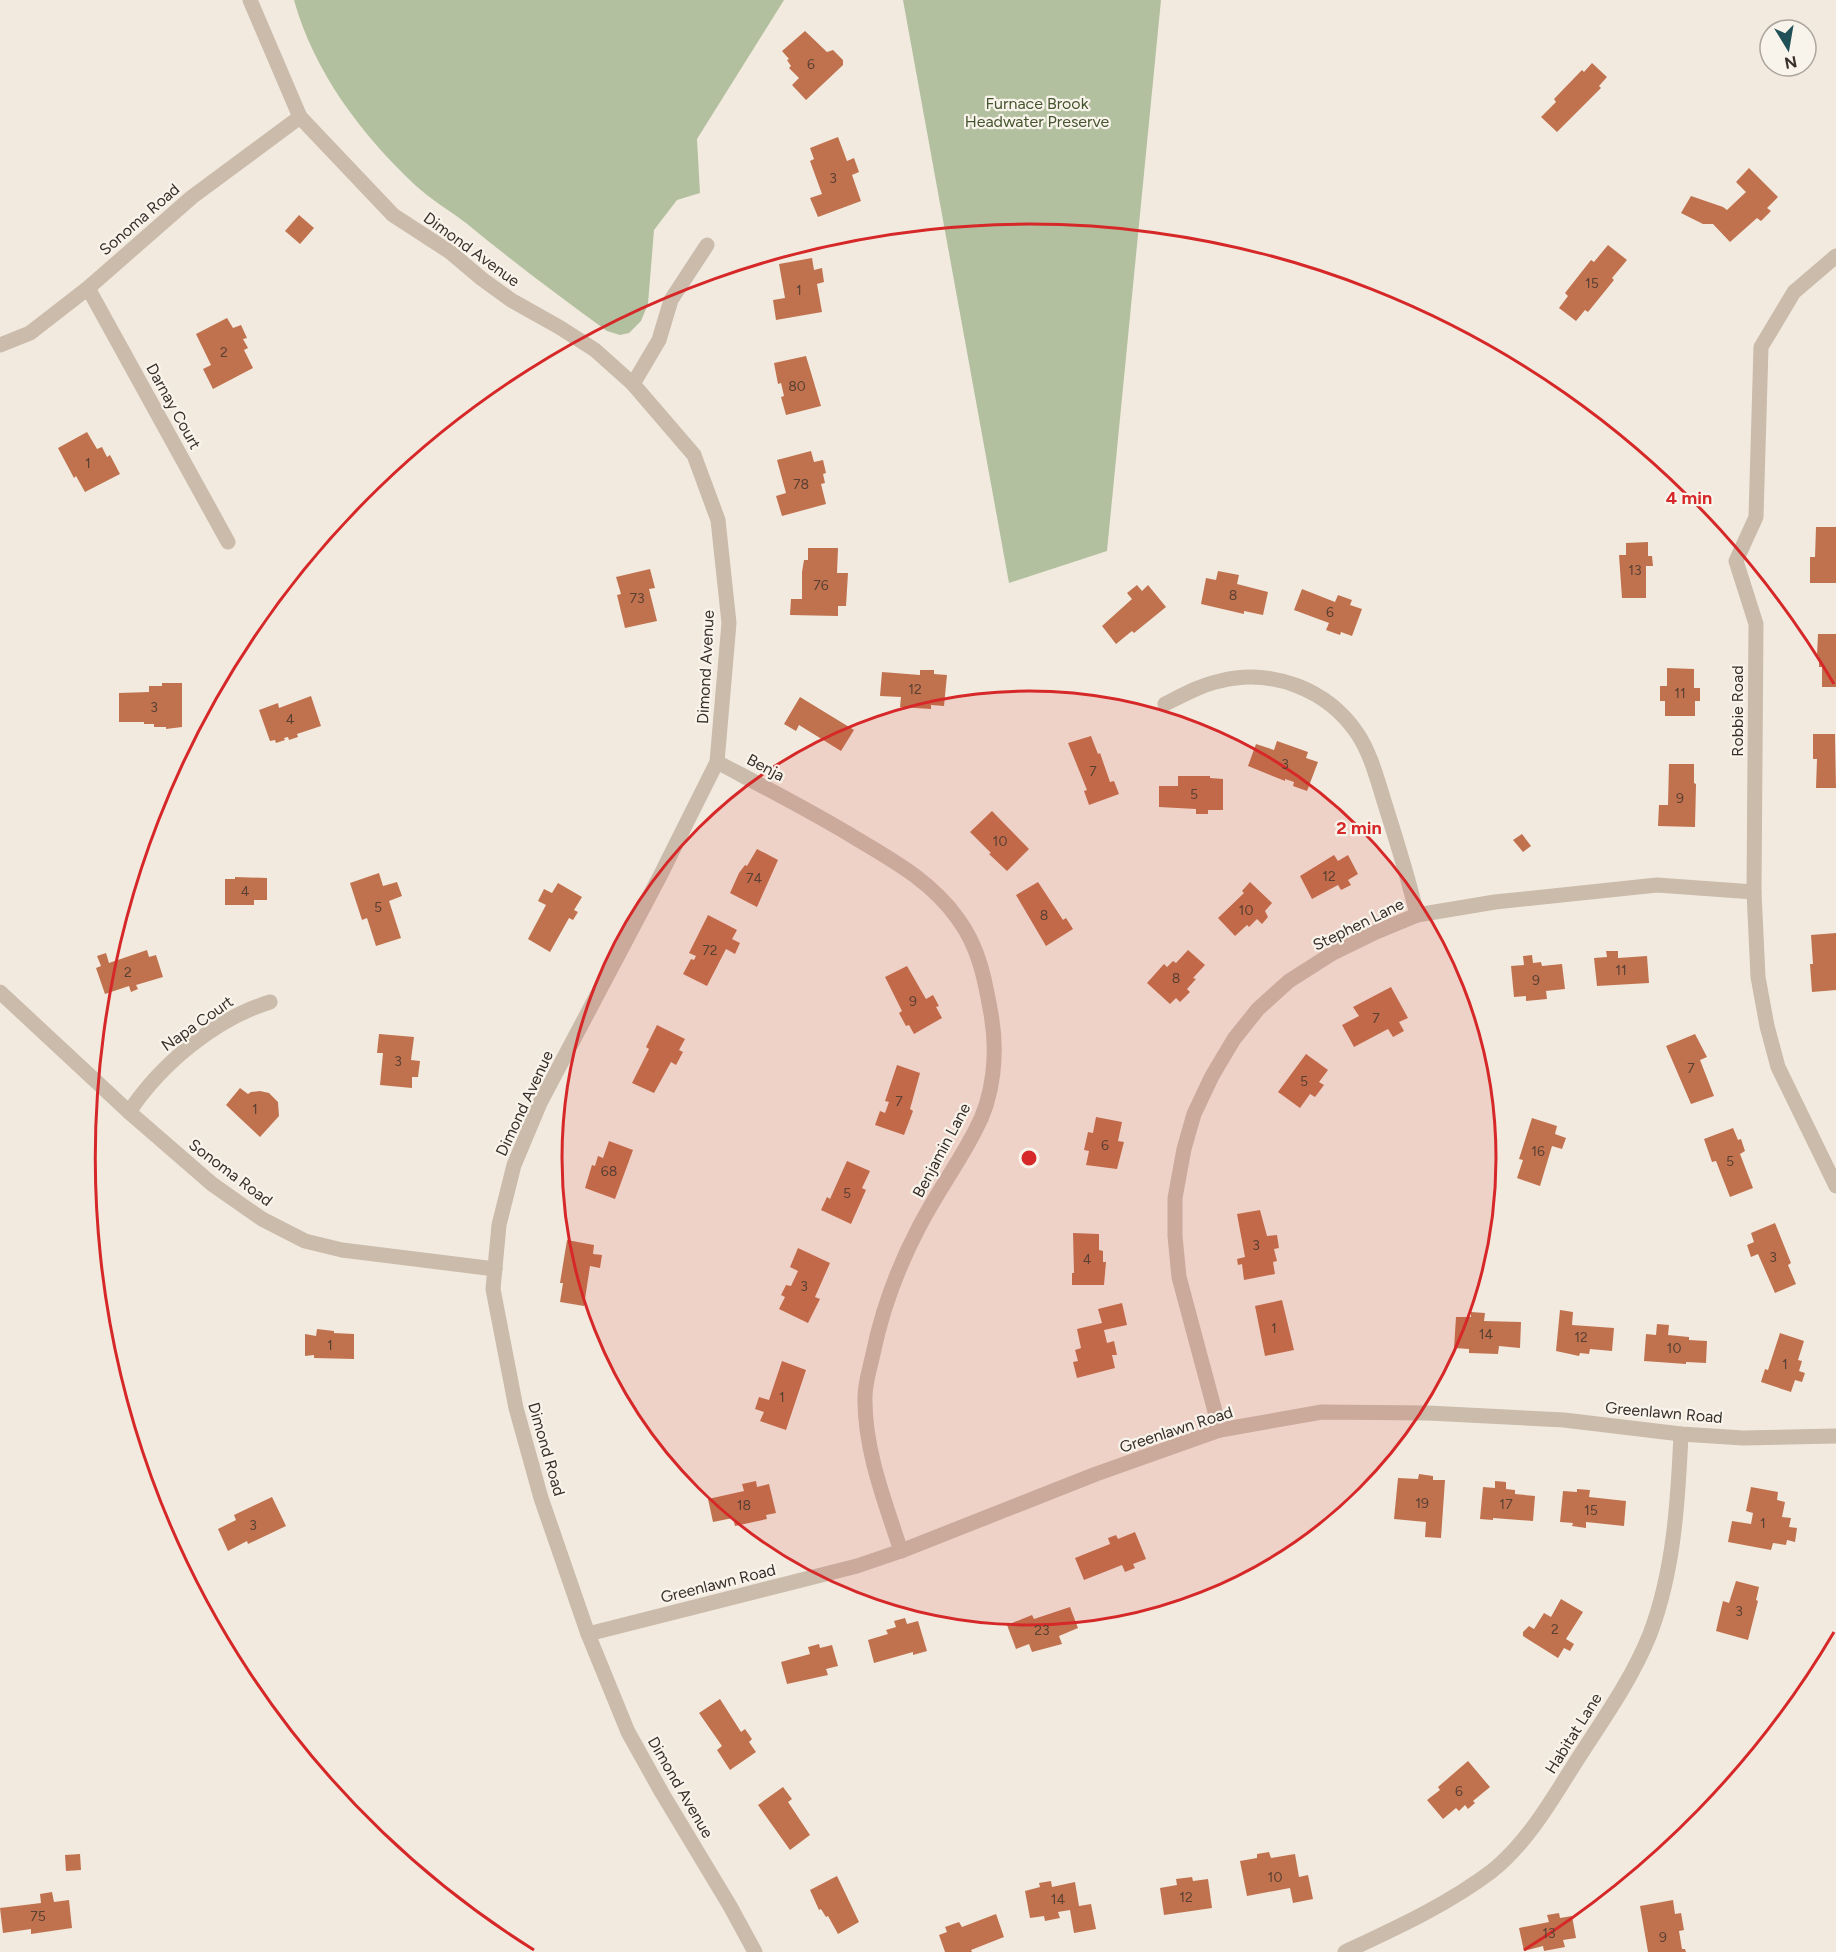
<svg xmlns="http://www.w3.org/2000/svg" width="1836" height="1952" font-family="Figtree,sans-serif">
<rect width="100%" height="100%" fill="#f2eadf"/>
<g fill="#b3c09f">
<path d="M294 0H784L697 139 700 193 677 200 654 230 648 304 641 321 629 333 620 335 607 331C559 296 512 261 466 223 449 210 430 199 415 185 361 134 314 72 294 0Z"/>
<path d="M903 0H1161L1107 551 1009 583Z"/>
</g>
<g fill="#c0724f">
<path d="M805 31 827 52 833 50 843 60V65L806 100 792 85 799 78 789 68 791 66 787 60 789 59 782 51Z"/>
<path d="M1592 63 1607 77 1599 86 1601 88 1557 132 1541 117 1556 102 1554 99 1582 70 1584 72Z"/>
<path d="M838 137 847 161 854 158 859 172 852 175 861 201 818 217 810 198 822 194 810 161 814 159 810 148Z"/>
<path d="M1749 168 1778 197 1767 208 1771 211 1761 221 1757 218 1730 242 1713 224H1703L1681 213 1691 196 1723 207 1727 210 1746 192 1736 182Z"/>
<path d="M299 215 314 228 300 244 285 231Z"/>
<path d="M1608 245 1627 260 1612 278 1614 280 1588 312 1585 310 1576 321 1559 308 1568 296 1565 293 1591 260 1594 262Z"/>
<path d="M812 258 814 270 822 268 824 282 817 284 822 312 776 320 773 300 785 298 779 264Z"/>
<path d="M227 318 233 328 241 325 247 338 243 339 248 348 244 350 253 368 213 389 203 369 211 365 196 334Z"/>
<path d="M806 356 821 406 786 415 781 397 784 396 781 383 778 384 774 363Z"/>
<path d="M87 432 97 449 102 447 107 457 110 455 120 474 85 492 76 476 74 478 58 448Z"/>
<path d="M811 451 814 462 823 460 826 473 823 474 825 483 821 484 826 504 782 516 776 496 786 493 777 460Z"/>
<path d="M1816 527H1836V583H1810V557H1815Z"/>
<path d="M1648 542V556H1652L1653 566H1646V598H1622L1619 555H1626V543Z"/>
<path d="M808 548H838L837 573H848L846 606H838V616L790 615 791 599H802V572L804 560H808Z"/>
<path d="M650 569 655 588 649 589 657 621 625 628 617 595 621 594 616 577Z"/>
<path d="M1218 571 1239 575 1237 584 1268 592 1263 615 1244 611V614L1201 604 1206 578 1216 580Z"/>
<path d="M1137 585 1142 591 1148 585 1166 607 1134 633 1132 631 1116 644 1102 626 1132 599 1127 593Z"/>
<path d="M1302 589 1335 602 1338 595 1352 600 1350 605 1362 609 1352 636 1341 632 1340 635 1326 630 1329 623 1294 610Z"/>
<path d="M1818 634H1836V687H1822V667H1819V656H1817Z"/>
<path d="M1667 668 1694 669V688H1700V701H1695V716H1665V701H1660V686H1667Z"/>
<path d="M920 670H934V674L947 675 944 706 931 705V709L900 707 901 697 880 696 882 672 920 675Z"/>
<path d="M162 683H182V727L166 729V727H154V724H144V722H119V693L149 692V686H162Z"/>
<path d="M311 696 321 726 297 734 298 737 289 740 288 737 284 738 285 740 276 743 275 740 270 741 259 710 278 703 279 708Z"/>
<path d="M800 697 854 730 841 751 799 725 796 731 784 724Z"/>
<path d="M1813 734H1835L1836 788H1816L1817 759H1813Z"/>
<path d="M1091 736 1098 754 1100 753 1110 782 1114 781 1119 794 1089 805 1084 791 1087 790 1068 743Z"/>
<path d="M1277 741 1308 752 1306 758 1318 762 1307 791 1293 786 1294 782 1285 779V781L1248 766 1256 744 1274 750Z"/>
<path d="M1669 764H1694V783L1696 784 1695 827 1658 826 1659 805H1668Z"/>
<path d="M1178 776H1210V778L1223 779V810H1208V814H1196V809L1159 807V786H1178Z"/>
<path d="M992 811 1029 849 1007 871 989 854 991 853 970 832Z"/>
<path d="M1522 834 1531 846 1523 852 1513 840Z"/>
<path d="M757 849 778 860 757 907 730 893 739 873 745 865 747 866Z"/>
<path d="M1334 855 1338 861 1348 855 1358 874 1348 880 1351 885 1341 890 1338 885 1312 899 1300 876Z"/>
<path d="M379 873 383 886 397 882 402 896 389 901 401 938 376 946 367 918 362 920 350 883Z"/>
<path d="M235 877 267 878V900H254V905H225V879H235Z"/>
<path d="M1038 882 1063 920 1066 918 1073 929 1046 946 1016 895Z"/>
<path d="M1250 882 1272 903 1265 911 1268 917 1262 924 1257 919 1249 927 1247 925 1235 936 1218 918 1244 893 1242 891Z"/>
<path d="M558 883 582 897 574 910 578 912 573 920 569 918 550 952 528 939 546 905 538 901 544 889 552 893Z"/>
<path d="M708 915 737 930 732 939 740 943 735 954 726 949 707 986 683 974 691 959 694 960 696 956 689 953Z"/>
<path d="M1836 933V990L1812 992 1810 964H1813L1811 935Z"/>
<path d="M147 950 149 957 156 955 163 977 136 985 138 989 131 992 129 986 105 994 96 968 101 966 97 956 106 953 109 963Z"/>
<path d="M1188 950 1205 965 1193 978 1196 979 1187 989 1190 992 1180 1002 1176 998 1170 1004 1147 983 1164 964 1167 967 1173 961 1176 963Z"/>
<path d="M1606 951H1618V958L1647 956 1649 983 1597 986 1594 958 1607 957Z"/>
<path d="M1532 955 1533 963 1541 962 1542 966 1562 964 1565 989 1546 991 1547 999 1526 1001V996L1514 997 1511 966 1524 965 1523 956Z"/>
<path d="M907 966 926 999 933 995 939 1006 936 1007 942 1018 914 1034 909 1025 906 1026 899 1013 902 1011 885 977Z"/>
<path d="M1391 987 1408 1018 1399 1022 1404 1031 1393 1037 1388 1029 1354 1047 1342 1025 1359 1016 1353 1007Z"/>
<path d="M657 1025 685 1039 679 1050 683 1052 676 1065 671 1062 654 1093 632 1083 649 1049 646 1047Z"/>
<path d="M379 1034 414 1037 411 1060 420 1061 418 1077H412V1088L380 1085 383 1053H377Z"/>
<path d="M1695 1034 1707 1057 1700 1060 1714 1096 1691 1104 1666 1046Z"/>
<path d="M1306 1054 1328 1070 1319 1082 1324 1085 1315 1097 1310 1094 1300 1108 1278 1092Z"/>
<path d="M897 1065 920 1073 910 1109 913 1111 904 1135 875 1125 880 1111 885 1113 889 1102 885 1101Z"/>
<path d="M240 1088 248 1094 251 1092 260 1091 269 1093 278 1102 279 1116 260 1137 226 1105Z"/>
<path d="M1096 1117 1122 1122 1118 1141 1124 1142 1117 1169 1086 1165 1089 1151 1084 1150 1088 1132 1093 1133Z"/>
<path d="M1532 1118 1557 1126 1555 1134 1566 1138 1562 1149 1552 1146 1540 1186 1517 1178 1523 1160 1519 1159Z"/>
<path d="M1733 1128 1738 1140 1741 1139 1745 1151 1740 1154 1753 1188 1730 1197 1716 1161 1712 1162 1704 1139Z"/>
<path d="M609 1141 633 1150 615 1199 585 1188 592 1165 595 1166 598 1156 603 1158Z"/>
<path d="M847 1161 870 1171 862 1188 866 1190 851 1224 821 1210 827 1197 830 1199Z"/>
<path d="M1260 1210 1267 1236 1277 1235 1279 1248 1274 1249 1277 1261 1273 1262 1275 1274 1244 1280 1242 1264 1238 1265 1237 1259 1245 1257 1237 1214Z"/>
<path d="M1775 1223 1791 1263 1788 1265 1796 1284 1775 1293 1758 1254 1751 1257 1747 1245 1754 1242 1751 1233Z"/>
<path d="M1073 1233 1099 1234V1250L1103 1251V1262H1106L1104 1285H1072V1273H1074Z"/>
<path d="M567 1240 594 1245 593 1254 602 1255 600 1268 590 1266 584 1306 560 1302 563 1283H560Z"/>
<path d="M798 1248 830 1263 815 1297 820 1299 808 1323 779 1309 785 1297 781 1295 786 1285 791 1286 798 1271 790 1267Z"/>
<path d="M1282 1300 1294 1350 1265 1356 1255 1306Z"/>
<path d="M1122 1303 1127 1325 1104 1330 1107 1343 1114 1341 1117 1355H1112L1115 1368 1077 1378 1073 1362 1078 1361 1075 1350 1081 1348 1077 1329 1102 1323 1098 1309Z"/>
<path d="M1560 1310 1573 1312 1572 1325 1614 1328 1612 1351 1590 1349 1589 1354 1580 1353 1579 1356 1556 1351Z"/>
<path d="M1471 1312 1485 1313 1484 1321 1521 1322 1520 1348 1499 1346 1498 1354 1469 1353V1349L1454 1348 1456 1317H1471Z"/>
<path d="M1657 1324 1669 1325 1668 1335 1689 1337V1340L1707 1341 1706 1363 1686 1362V1364L1644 1361 1646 1334 1656 1335Z"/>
<path d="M317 1329 334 1331V1333L354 1334V1359L314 1358V1355L305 1356V1334L316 1336Z"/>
<path d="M1780 1333 1804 1341 1798 1360 1802 1361 1799 1371 1805 1373 1802 1382 1795 1380 1791 1392 1761 1382 1765 1369 1768 1370Z"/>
<path d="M782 1361 806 1370 786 1430 760 1421 764 1412 755 1409 759 1397 769 1400Z"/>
<path d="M1419 1474 1433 1476V1480H1445L1441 1538 1425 1537 1426 1522 1394 1519 1398 1478 1418 1479Z"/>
<path d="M756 1481 757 1487 769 1484 776 1513 766 1515 767 1519 735 1526 733 1518 713 1522 708 1499 744 1491 742 1484Z"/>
<path d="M1495 1481 1506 1482V1489L1515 1490V1494L1535 1496 1533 1521 1493 1518V1520L1480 1519 1483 1487 1495 1488Z"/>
<path d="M1751 1487 1778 1492 1777 1500 1785 1502 1782 1517 1791 1518 1789 1527 1797 1528 1795 1542 1787 1540 1786 1545 1773 1543 1771 1550 1728 1542 1732 1521 1751 1524 1753 1513 1746 1511Z"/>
<path d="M1577 1489 1590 1490 1589 1497 1626 1501 1624 1526 1586 1522V1528L1572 1526 1573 1523 1560 1522 1563 1491 1577 1492Z"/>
<path d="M272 1497 286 1526 248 1544 247 1541 228 1551 218 1529 236 1520 234 1515Z"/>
<path d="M1135 1532 1146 1559 1133 1564 1135 1568 1125 1572 1122 1565 1084 1580 1075 1558 1110 1544 1108 1538 1116 1535 1118 1539Z"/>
<path d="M1736 1581 1759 1587 1756 1600 1758 1601 1748 1640 1716 1631 1723 1601 1729 1603Z"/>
<path d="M1561 1599 1583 1612 1566 1639 1574 1644 1570 1651 1564 1648 1558 1658 1523 1636V1632L1529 1626 1534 1629 1544 1613 1551 1617Z"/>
<path d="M1070 1607 1078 1628 1059 1636 1062 1644 1032 1652 1029 1644 1016 1649 1007 1625 1032 1615 1034 1619Z"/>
<path d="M905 1618 907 1624 918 1621 927 1651 913 1655V1652L874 1663 868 1640 888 1634 886 1630 896 1627 894 1621Z"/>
<path d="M819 1644 820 1648 832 1645 838 1666 826 1669 828 1675 787 1684 781 1662 810 1654 808 1647Z"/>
<path d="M720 1699 741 1732 745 1729 752 1739 749 1742 756 1752 730 1770 717 1750 722 1746 699 1713Z"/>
<path d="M1468 1761 1490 1787 1473 1801 1475 1803 1468 1809 1465 1805 1459 1811 1456 1808 1443 1819 1427 1800 1440 1790 1438 1787Z"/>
<path d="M783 1787 792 1799 788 1802 810 1835 790 1850 758 1805Z"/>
<path d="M1269 1852 1271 1858 1295 1854 1299 1877 1308 1875 1313 1899 1293 1903 1290 1888 1247 1896 1240 1861 1257 1858V1854Z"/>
<path d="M80 1854 81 1870 66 1871 65 1855Z"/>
<path d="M837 1876 859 1922 838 1934 828 1916 826 1917 821 1909 819 1910 810 1890Z"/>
<path d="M1192 1877 1193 1881 1208 1879 1212 1908 1164 1915 1160 1888 1177 1885 1176 1879Z"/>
<path d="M1051 1881 1052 1887 1075 1882 1079 1906 1091 1904 1096 1929 1074 1933 1070 1910 1058 1912 1060 1918 1045 1921 1044 1916 1030 1918 1025 1891 1040 1887 1039 1883Z"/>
<path d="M52 1892 54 1902 69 1900 72 1928 31 1934V1929L3 1933 0 1908 41 1903 40 1894Z"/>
<path d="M1673 1900 1675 1914 1681 1913 1684 1930 1679 1931 1682 1949H1685L1686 1952H1648L1640 1906Z"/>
<path d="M1559 1913 1560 1918 1572 1916 1576 1938 1563 1940 1565 1947 1544 1951 1543 1946 1524 1951 1519 1928 1549 1922 1547 1915Z"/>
<path d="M996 1914 1004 1937 971 1950 972 1952H945L939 1935 947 1932 945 1927 959 1922 962 1927Z"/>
</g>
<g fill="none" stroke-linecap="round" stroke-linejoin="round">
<g stroke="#cabbab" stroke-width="15">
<path d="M250 0 300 117 393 215 450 252 482 279 511 300 559 327 595 350 633 384 694 455 718 520 729 623 717 762 660 876 540 1103 514 1165 499 1225 493 1289 516 1408 541 1498 588 1634 628 1732 662 1793 730 1906 755 1952"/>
<path d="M1836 256 1794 292 1761 347 1756 517 1736 561 1756 624 1754 892 1758 977 1767 1026 1778 1067 1836 1186"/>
<path d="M88 288 228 542"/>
<path d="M0 345 30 333 88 288 192 197 300 117"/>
<path d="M633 384 659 340 671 300 707 245"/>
<path d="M1165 704C1183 695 1201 685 1220 681 1272 668 1327 689 1357 733 1370 752 1377 778 1384 801 1396 839 1408 876 1417 915"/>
<path d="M717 762C764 787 811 811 857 839 894 861 932 882 958 919 979 947 985 980 991 1014 998 1052 994 1097 975 1131 958 1164 936 1194 919 1227 898 1267 882 1310 873 1354 870 1368 865 1383 865 1397 864 1449 885 1502 901 1551"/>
<path d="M0 992 129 1112 212 1184 262 1219 305 1241 342 1250 495 1269"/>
<path d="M129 1112C161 1064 215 1019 270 1002"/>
<path d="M1220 1430 1179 1277 1175 1236V1198L1184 1149 1194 1114 1212 1076 1234 1039 1258 1009 1289 981 1333 953 1376 932 1417 915 1495 902 1657 885 1754 892"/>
<path d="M588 1634 857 1566 901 1551 1096 1474 1220 1430 1322 1412 1428 1413 1564 1420 1681 1434 1743 1438 1836 1436"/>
<path d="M1345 1952C1396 1928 1447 1905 1492 1871 1526 1844 1550 1803 1572 1768 1599 1725 1631 1682 1650 1634 1674 1571 1678 1501 1681 1434"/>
</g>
</g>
<circle cx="1029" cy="1158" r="467" fill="#d62828" fill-opacity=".12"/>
<g fill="none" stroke="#d62828" stroke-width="3">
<circle cx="1029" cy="1158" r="467"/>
<path d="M1834 1632A934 934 0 0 1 1524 1950M534 1950A934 934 0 1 1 1834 684"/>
</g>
<g text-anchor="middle" stroke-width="4.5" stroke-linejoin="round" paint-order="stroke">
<g font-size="14" fill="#5a4033">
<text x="811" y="69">6</text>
<text x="833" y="183">3</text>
<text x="1592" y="288">15</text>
<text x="799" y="295">1</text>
<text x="224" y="357">2</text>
<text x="797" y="391">80</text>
<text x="88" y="468">1</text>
<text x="801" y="489">78</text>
<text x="1635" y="575">13</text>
<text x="821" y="590">76</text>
<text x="1233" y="600">8</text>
<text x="637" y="603">73</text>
<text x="1330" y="617">6</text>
<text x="915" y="694">12</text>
<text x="1680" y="698">11</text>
<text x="154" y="712">3</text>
<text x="290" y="724">4</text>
<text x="1285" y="769">3</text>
<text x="1093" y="776">7</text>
<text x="1194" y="799">5</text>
<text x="1680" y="803">9</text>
<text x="1000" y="846">10</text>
<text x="1329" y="881">12</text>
<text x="754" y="883">74</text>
<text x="245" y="896">4</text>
<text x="378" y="912">5</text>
<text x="1246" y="915">10</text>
<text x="1044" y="920">8</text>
<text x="710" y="955">72</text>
<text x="1621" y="975">11</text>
<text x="128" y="977">2</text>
<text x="1176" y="983">8</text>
<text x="1536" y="985">9</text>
<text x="913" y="1006">9</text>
<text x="1376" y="1023">7</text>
<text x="398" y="1066">3</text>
<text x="1691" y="1073">7</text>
<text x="1304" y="1086">5</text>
<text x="899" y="1106">7</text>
<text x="255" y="1114">1</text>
<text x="1105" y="1150">6</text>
<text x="1538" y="1156">16</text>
<text x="1730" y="1166">5</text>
<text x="609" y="1176">68</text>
<text x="847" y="1198">5</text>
<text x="1256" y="1250">3</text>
<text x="1773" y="1262">3</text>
<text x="1087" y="1264">4</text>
<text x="804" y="1291">3</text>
<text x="1274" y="1333">1</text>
<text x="1486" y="1339">14</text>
<text x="1581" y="1342">12</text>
<text x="330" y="1350">1</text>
<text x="1674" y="1353">10</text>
<text x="1785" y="1369">1</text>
<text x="782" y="1402">1</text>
<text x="1422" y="1508">19</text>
<text x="1506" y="1509">17</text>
<text x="744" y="1510">18</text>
<text x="1591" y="1515">15</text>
<text x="1763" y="1528">1</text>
<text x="253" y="1530">3</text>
<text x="1739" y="1616">3</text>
<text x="1555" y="1634">2</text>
<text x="1042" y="1635">23</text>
<text x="1459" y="1796">6</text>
<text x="1275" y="1882">10</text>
<text x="1186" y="1902">12</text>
<text x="1058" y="1904">14</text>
<text x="38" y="1921">75</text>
<text x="1549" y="1938">13</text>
<text x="1663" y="1942">9</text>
</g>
<g font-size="16" fill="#45552f" stroke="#f9f4eb">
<text x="1037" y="109">Furnace Brook<tspan x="1037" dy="18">Headwater Preserve</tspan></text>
</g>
<g font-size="16" fill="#382f2a" stroke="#f9f4eb">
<text transform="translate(139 219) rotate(-41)" y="6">Sonoma Road</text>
<text transform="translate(472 249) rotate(36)" y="6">Dimond Avenue</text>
<text transform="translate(174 406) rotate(61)" y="6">Darnay Court</text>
<text transform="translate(705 667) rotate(-87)" y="6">Dimond Avenue</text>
<text transform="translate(1737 711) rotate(-90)" y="6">Robbie Road</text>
<text transform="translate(766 767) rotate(28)" y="6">Benja</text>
<text transform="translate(1358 924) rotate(-26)" y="6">Stephen Lane</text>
<text transform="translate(197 1023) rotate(-35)" y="6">Napa Court</text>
<text transform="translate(524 1103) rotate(-65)" y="6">Dimond Avenue</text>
<text transform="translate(941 1150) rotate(-62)" y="6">Benjamin Lane</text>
<text transform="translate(231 1172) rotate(37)" y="6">Sonoma Road</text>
<text transform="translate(1664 1412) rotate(5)" y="6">Greenlawn Road</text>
<text transform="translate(1176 1429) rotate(-18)" y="6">Greenlawn Road</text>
<text transform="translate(547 1449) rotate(74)" y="6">Dimond Road</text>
<text transform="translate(718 1583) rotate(-14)" y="6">Greenlawn Road</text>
<text transform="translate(1573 1733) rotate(-58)" y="6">Habitat Lane</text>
<text transform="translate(681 1787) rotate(60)" y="6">Dimond Avenue</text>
</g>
</g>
<circle cx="1029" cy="1158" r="9" fill="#d62828" stroke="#f9f4eb" stroke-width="3"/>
<g font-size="18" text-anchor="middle" font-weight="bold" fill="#d62828" stroke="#f9f4eb" stroke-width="4.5" stroke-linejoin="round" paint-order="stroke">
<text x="1689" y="504">4 min</text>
<text x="1359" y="834">2 min</text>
</g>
<g transform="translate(1788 48) rotate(169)"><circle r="28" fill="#f9f4eb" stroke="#aca59e" stroke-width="1.5"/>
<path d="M0-4.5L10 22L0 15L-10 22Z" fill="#215158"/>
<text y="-9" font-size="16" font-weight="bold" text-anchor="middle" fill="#382f2a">N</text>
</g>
</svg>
